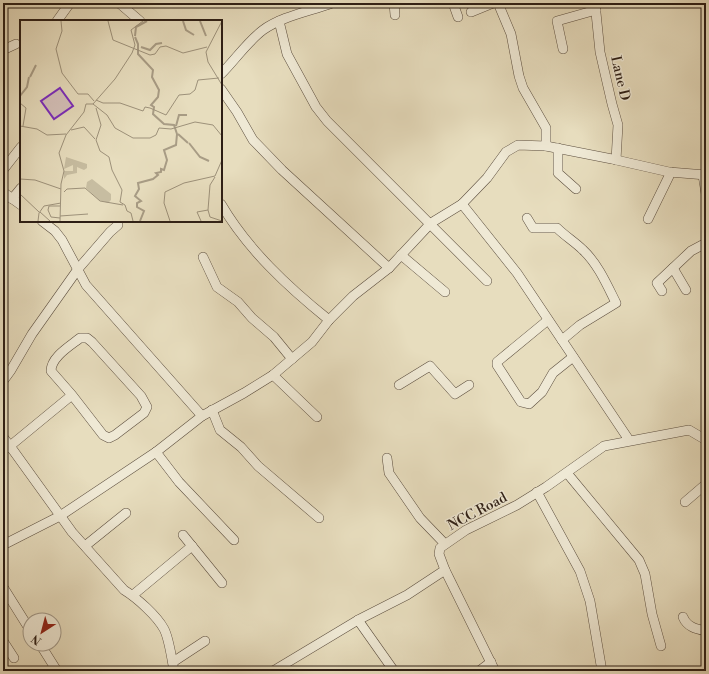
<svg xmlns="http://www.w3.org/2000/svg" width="709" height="674" font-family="'Libre Bodoni',serif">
<rect width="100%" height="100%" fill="#e7ddbe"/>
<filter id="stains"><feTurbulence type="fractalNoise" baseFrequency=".005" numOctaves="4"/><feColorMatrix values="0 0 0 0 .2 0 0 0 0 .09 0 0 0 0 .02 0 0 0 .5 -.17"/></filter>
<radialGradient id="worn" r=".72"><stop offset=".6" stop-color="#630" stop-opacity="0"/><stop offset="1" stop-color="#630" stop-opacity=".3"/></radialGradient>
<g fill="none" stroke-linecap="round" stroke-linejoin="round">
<g stroke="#5c4e3f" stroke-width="10">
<g id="street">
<path d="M119 3 140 21"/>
<path d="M394 3 395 15"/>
<path d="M453 3 458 17"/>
<path d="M498 3 511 34 519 76 523 88 546 128V146"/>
<path d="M595 3 600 52 612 104 618 125 616 160"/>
<path d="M471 12 493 3"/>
<path d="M57 21 70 3"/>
<path d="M279 21 287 54 316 107 327 121 487 281"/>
<path d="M563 49 557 21 596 10"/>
<path d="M3 50 16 44"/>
<path d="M221 74C235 60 247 42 263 30 282 16 311 11 332 3"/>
<path d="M221 89 237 112 253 140 282 170 389 268"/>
<path d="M558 148V173L576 189"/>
<path d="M3 170 21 147"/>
<path d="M703 175 706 194"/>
<path d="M3 192 21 205"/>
<path d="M12 199 21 188"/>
<path d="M221 204C248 250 288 287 329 320"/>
<path d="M462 204 517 273 629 440"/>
<path d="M527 218 533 228H557C565 236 575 242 583 250 598 264 607 285 616 303L580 325 562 340"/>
<path d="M648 219 671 172"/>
<path d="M42 221 55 231 62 240 86 285 202 416"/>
<path d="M401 255 445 292"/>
<path d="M203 257 217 287 238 302 252 318 274 337 292 359"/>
<path d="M673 268 686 290"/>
<path d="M662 291 657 283 691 251 706 243"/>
<path d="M548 320 497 362V365L521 402 529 404 542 392 553 373 573 357"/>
<path d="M273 375 317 417"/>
<path d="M3 381 11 370 32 334 78 269 110 232 118 225"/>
<path d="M399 385 430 366 455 394 469 385"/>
<path d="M212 410 220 430 241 447 258 466 319 518"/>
<path d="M3 437 10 446 72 395 103 435 109 438 115 435 144 413 147 407 141 396 92 342 87 338H80C70 346 51 357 51 371L72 395"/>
<path d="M3 450 10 446 72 532 124 590C137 598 157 616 164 629 169 638 172 660 174 671"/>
<path d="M156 452 179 482 234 540"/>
<path d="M387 458 389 473 420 518 445 544"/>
<path d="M567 473 639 560 645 574 652 614 661 646"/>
<path d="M537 492 580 571 590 601 602 671"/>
<path d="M685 502 706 484"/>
<path d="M183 535 222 583"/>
<path d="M3 545 60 516 156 452 202 416 244 393 273 375 312 342 329 320 353 296 389 268 431 223 462 204 487 178 506 152 518 145 546 146 612 159 669 172 706 175"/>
<path d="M85 546 126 513"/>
<path d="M445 570 495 671"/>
<path d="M3 587 30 630"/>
<path d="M133 595 192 546"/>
<path d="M683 617C687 627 696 629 706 631"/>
<path d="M358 620 394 671"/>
<path d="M3 641 14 658"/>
<path d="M40 644 57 671"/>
<path d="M173 662 205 641"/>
<path d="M273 671 358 620 407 595 445 570 439 554 440 548 466 530 517 505 546 487 604 446 689 430 706 440"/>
<path d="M479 671 491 662"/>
</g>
</g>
<use href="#street" stroke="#efe9d5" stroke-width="9"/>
</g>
<g text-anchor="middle" stroke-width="3" stroke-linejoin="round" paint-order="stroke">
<g font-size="14" fill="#2d1e15" stroke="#efe9d5">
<text transform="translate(621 78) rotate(77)" y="5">Lane D</text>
<text transform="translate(477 511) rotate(-28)" y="5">NCC Road</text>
</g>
</g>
<g transform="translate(20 20)">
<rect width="202" height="202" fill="#e7ddbe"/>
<path d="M46 137 67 144V148L64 150 57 147V153L47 155 44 159V151H53V145L44 149ZM72 159 91 174V180L88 183 79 180 66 168 67 162Z" fill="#c7bda1"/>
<path fill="none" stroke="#a89c85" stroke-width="2" d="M163 1 166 10 174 15M180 1 186 16M115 16 116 7 127 1M115 17 118 24V34L133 50 132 57 139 70 138 77 131 85 134 87 133 94 144 104 154 105 157 114 156 125 144 130 147 140 144 150 141 149V152L136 153 138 155 133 159 118 163 119 169 115 176 121 181 117 183V187L124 191 120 201M121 27 130 30 136 24 142 23M10 57 16 45M0 76 7 67 9 57M156 106 159 95H167M158 114 168 123M169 123 180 137 189 141"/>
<path fill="none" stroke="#9d917a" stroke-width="1" d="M41 1 42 11 36 29 42 53 58 74H68L74 81M88 1 93 20 130 35 135 34 140 27 146 26 163 33 187 27M202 1 186 32 188 42 202 65M76 80 83 83H100L123 91 125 87 130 88 146 95 159 75 170 74 175 70 178 60 199 58M0 83 6 88 3 106M73 84 87 95 95 108 113 118H130L136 115 139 108 151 109 175 102 193 105 202 116M73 84 95 59 112 33 115 25 111 10 123 1M76 88 81 105 76 120 80 131 89 137 92 150 102 170 100 182 105 185 107 191 111 193 113 201M0 106 17 109 27 115 46 114M51 110 64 107 75 119M195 157 190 165 188 190 190 197 202 201M0 159 15 160 41 169M44 172 47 169 65 168 80 181 103 185M0 174 19 192M20 192 30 201M40 196 68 194M40 198 31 197 28 190 29 186H40M18 201 19 193 24 186 41 183M40 201 41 164 44 151 39 133 46 115 64 92 66 84H73M150 201 144 183 145 172 164 163 195 156 202 140M181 201 177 192 188 190"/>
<path fill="#7b2cbf" fill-opacity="0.15" stroke="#7b2cbf" stroke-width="2" d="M40 68 53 86 34 99 21 81Z"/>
<rect width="202" height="202" fill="none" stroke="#2d1e15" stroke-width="2"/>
</g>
<rect width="709" height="674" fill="none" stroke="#e7ddbe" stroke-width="16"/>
<rect x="4" y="4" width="701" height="666" fill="none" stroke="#2d1e15" stroke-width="2"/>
<rect x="8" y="8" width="693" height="658" fill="none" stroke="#2d1e15"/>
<g transform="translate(42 632) rotate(216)"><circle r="19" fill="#efe9d5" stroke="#a19888"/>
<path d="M0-3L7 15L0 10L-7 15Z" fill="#8f2418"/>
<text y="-6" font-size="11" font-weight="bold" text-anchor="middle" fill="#2d1e15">N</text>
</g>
<rect width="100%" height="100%" filter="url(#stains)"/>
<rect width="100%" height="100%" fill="url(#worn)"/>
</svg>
